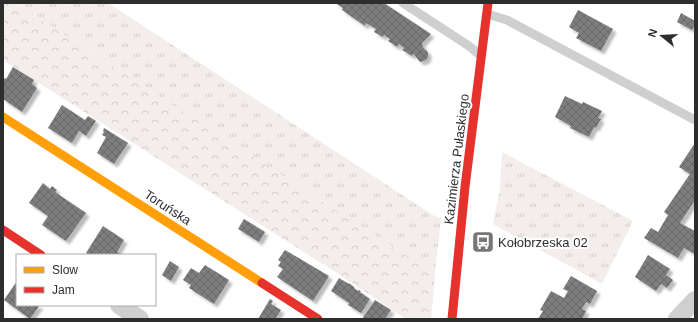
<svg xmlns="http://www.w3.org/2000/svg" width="698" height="322" font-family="Helvetica,sans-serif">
<defs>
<pattern id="grass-tufts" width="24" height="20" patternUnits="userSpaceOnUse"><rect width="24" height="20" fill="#f3edeb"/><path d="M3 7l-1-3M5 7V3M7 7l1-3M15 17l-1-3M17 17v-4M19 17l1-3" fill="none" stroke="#d1ccca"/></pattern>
<pattern id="forest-crowns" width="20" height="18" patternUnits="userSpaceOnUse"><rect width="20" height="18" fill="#f3edeb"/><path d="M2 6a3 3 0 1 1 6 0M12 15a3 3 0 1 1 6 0" fill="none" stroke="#d1ccca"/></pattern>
<pattern id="building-cross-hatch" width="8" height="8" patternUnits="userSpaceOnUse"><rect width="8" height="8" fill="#7e7e7e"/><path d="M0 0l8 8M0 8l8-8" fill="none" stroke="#686868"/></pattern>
<filter id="shadow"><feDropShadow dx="3.5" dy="3.5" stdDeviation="1" flood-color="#0004"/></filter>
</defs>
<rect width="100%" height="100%" fill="#fff"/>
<g fill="url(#grass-tufts)">
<path d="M15 3H108L436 217 441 218 435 274Z"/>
<path d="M502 152 633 221 602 284 493 224 500 189Z"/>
</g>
<path fill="url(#forest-crowns)" d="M3 3H15L435 274 431 319H406L340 275 3 60Z"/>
<g fill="url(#building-cross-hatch)" filter="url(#shadow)">
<path d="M335 3H384L431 34 422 43 423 48 427 51 428 53V57L426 60 421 62 419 61 414 54H413L412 56 402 50 404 48 399 44 397 47 388 41 390 39 384 35 383 37 374 32 376 29 366 23 365 26 342 10 343 8Z"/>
<path d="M578 10 613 29 601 51 576 38 579 33 569 27Z"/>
<path d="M681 13 695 21V24L692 30 677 22Z"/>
<path d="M13 67 34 80 32 84 37 88 22 112 3 99V80L5 78 6 79Z"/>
<path d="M565 96 582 104 583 102 602 111 598 118 601 119 596 128 594 127 589 137 570 128 571 126 555 117Z"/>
<path d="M62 105 85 120 88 116 96 121 86 136 79 131 72 143 48 128Z"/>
<path d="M104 128 128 143 114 164 97 153 106 137 102 135 104 132 103 131Z"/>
<path d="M695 143V200L680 223 695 231V254L684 248 678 258 644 238 651 228 658 232 668 215 664 212 690 174 679 167Z"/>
<path d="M43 183 50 189 52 186 57 190 55 192 86 213 66 241 42 225 48 216 29 203Z"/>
<path d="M244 219 265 232 259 242 238 229Z"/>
<path d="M103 226 124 240 117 252 123 255H89L86 253Z"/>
<path d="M285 250 329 276 313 301 277 277 283 269 278 266 281 262 278 260Z"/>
<path d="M648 255 670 269 666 275 673 280 667 288 661 284 656 291 635 277Z"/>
<path d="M170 261 179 267 171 281 162 275Z"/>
<path d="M205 265 229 280 214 304 189 288 191 285 183 280 191 268 199 273Z"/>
<path d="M571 276 597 291 590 304 586 302 582 309 586 311 582 319H538L543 311 540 310 551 291 564 298 568 291 563 289Z"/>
<path d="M339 278 349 284V283L354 287V288L358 291 359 290 361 291 360 292 370 299 361 313 348 305 349 303 331 291Z"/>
<path d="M17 281V305H40L30 319 4 300Z"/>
<path d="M270 299 273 301 271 304 281 310 275 319H258Z"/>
<path d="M375 300 391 310 385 319H362Z"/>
</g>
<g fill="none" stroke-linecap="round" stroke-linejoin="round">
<g stroke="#cfcfcf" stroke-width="9">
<path d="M403 3 469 46 481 56"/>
<path d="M487 14 507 20 695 120"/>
</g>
<g stroke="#cfcfcf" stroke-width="18">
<path d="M119 305 140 319"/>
<path d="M677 319 695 300"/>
</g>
<path stroke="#ff9f0a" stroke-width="9" d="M3 117 262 283"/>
<g stroke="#e5322d" stroke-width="9">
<path d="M3 230 41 255"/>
<path d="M262 283 318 319"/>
<path d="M452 319 465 187 488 3"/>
</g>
</g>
<defs>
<g id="bus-square" transform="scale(1.15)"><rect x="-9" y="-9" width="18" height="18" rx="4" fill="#767676" stroke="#fff"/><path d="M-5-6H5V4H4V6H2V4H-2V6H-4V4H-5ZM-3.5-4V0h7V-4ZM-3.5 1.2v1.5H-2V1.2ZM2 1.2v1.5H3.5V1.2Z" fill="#fff"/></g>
</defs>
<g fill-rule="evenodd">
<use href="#bus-square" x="483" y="242"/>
</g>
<g text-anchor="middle" stroke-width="4" stroke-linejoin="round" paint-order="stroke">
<g font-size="13" fill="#2d2d2d" stroke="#fff">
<text transform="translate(456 159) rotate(-83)" y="5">Kazimierza Pułaskiego</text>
<text transform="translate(168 207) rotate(33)" y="5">Toruńska</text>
</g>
<g font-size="13" fill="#2d2d2d" stroke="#fff" text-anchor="start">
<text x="498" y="247">Kołobrzeska 02</text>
</g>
</g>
<rect width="698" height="322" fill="none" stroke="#2d2d2d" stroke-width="8"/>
<rect x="16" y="254" width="140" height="52" fill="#ffffff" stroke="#ababab"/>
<rect x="24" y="267" width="20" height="6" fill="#ff9f0a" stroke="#ababab"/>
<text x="52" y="274" font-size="12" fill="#2d2d2d">Slow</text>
<rect x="24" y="287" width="20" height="6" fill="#e5322d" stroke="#ababab"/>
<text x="52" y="294" font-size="12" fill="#2d2d2d">Jam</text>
<g transform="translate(662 36) rotate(288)" stroke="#ffffff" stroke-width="3" paint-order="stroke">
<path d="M0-3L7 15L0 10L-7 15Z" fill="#2d2d2d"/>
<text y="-6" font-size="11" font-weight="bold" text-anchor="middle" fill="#2d2d2d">N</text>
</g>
</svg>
